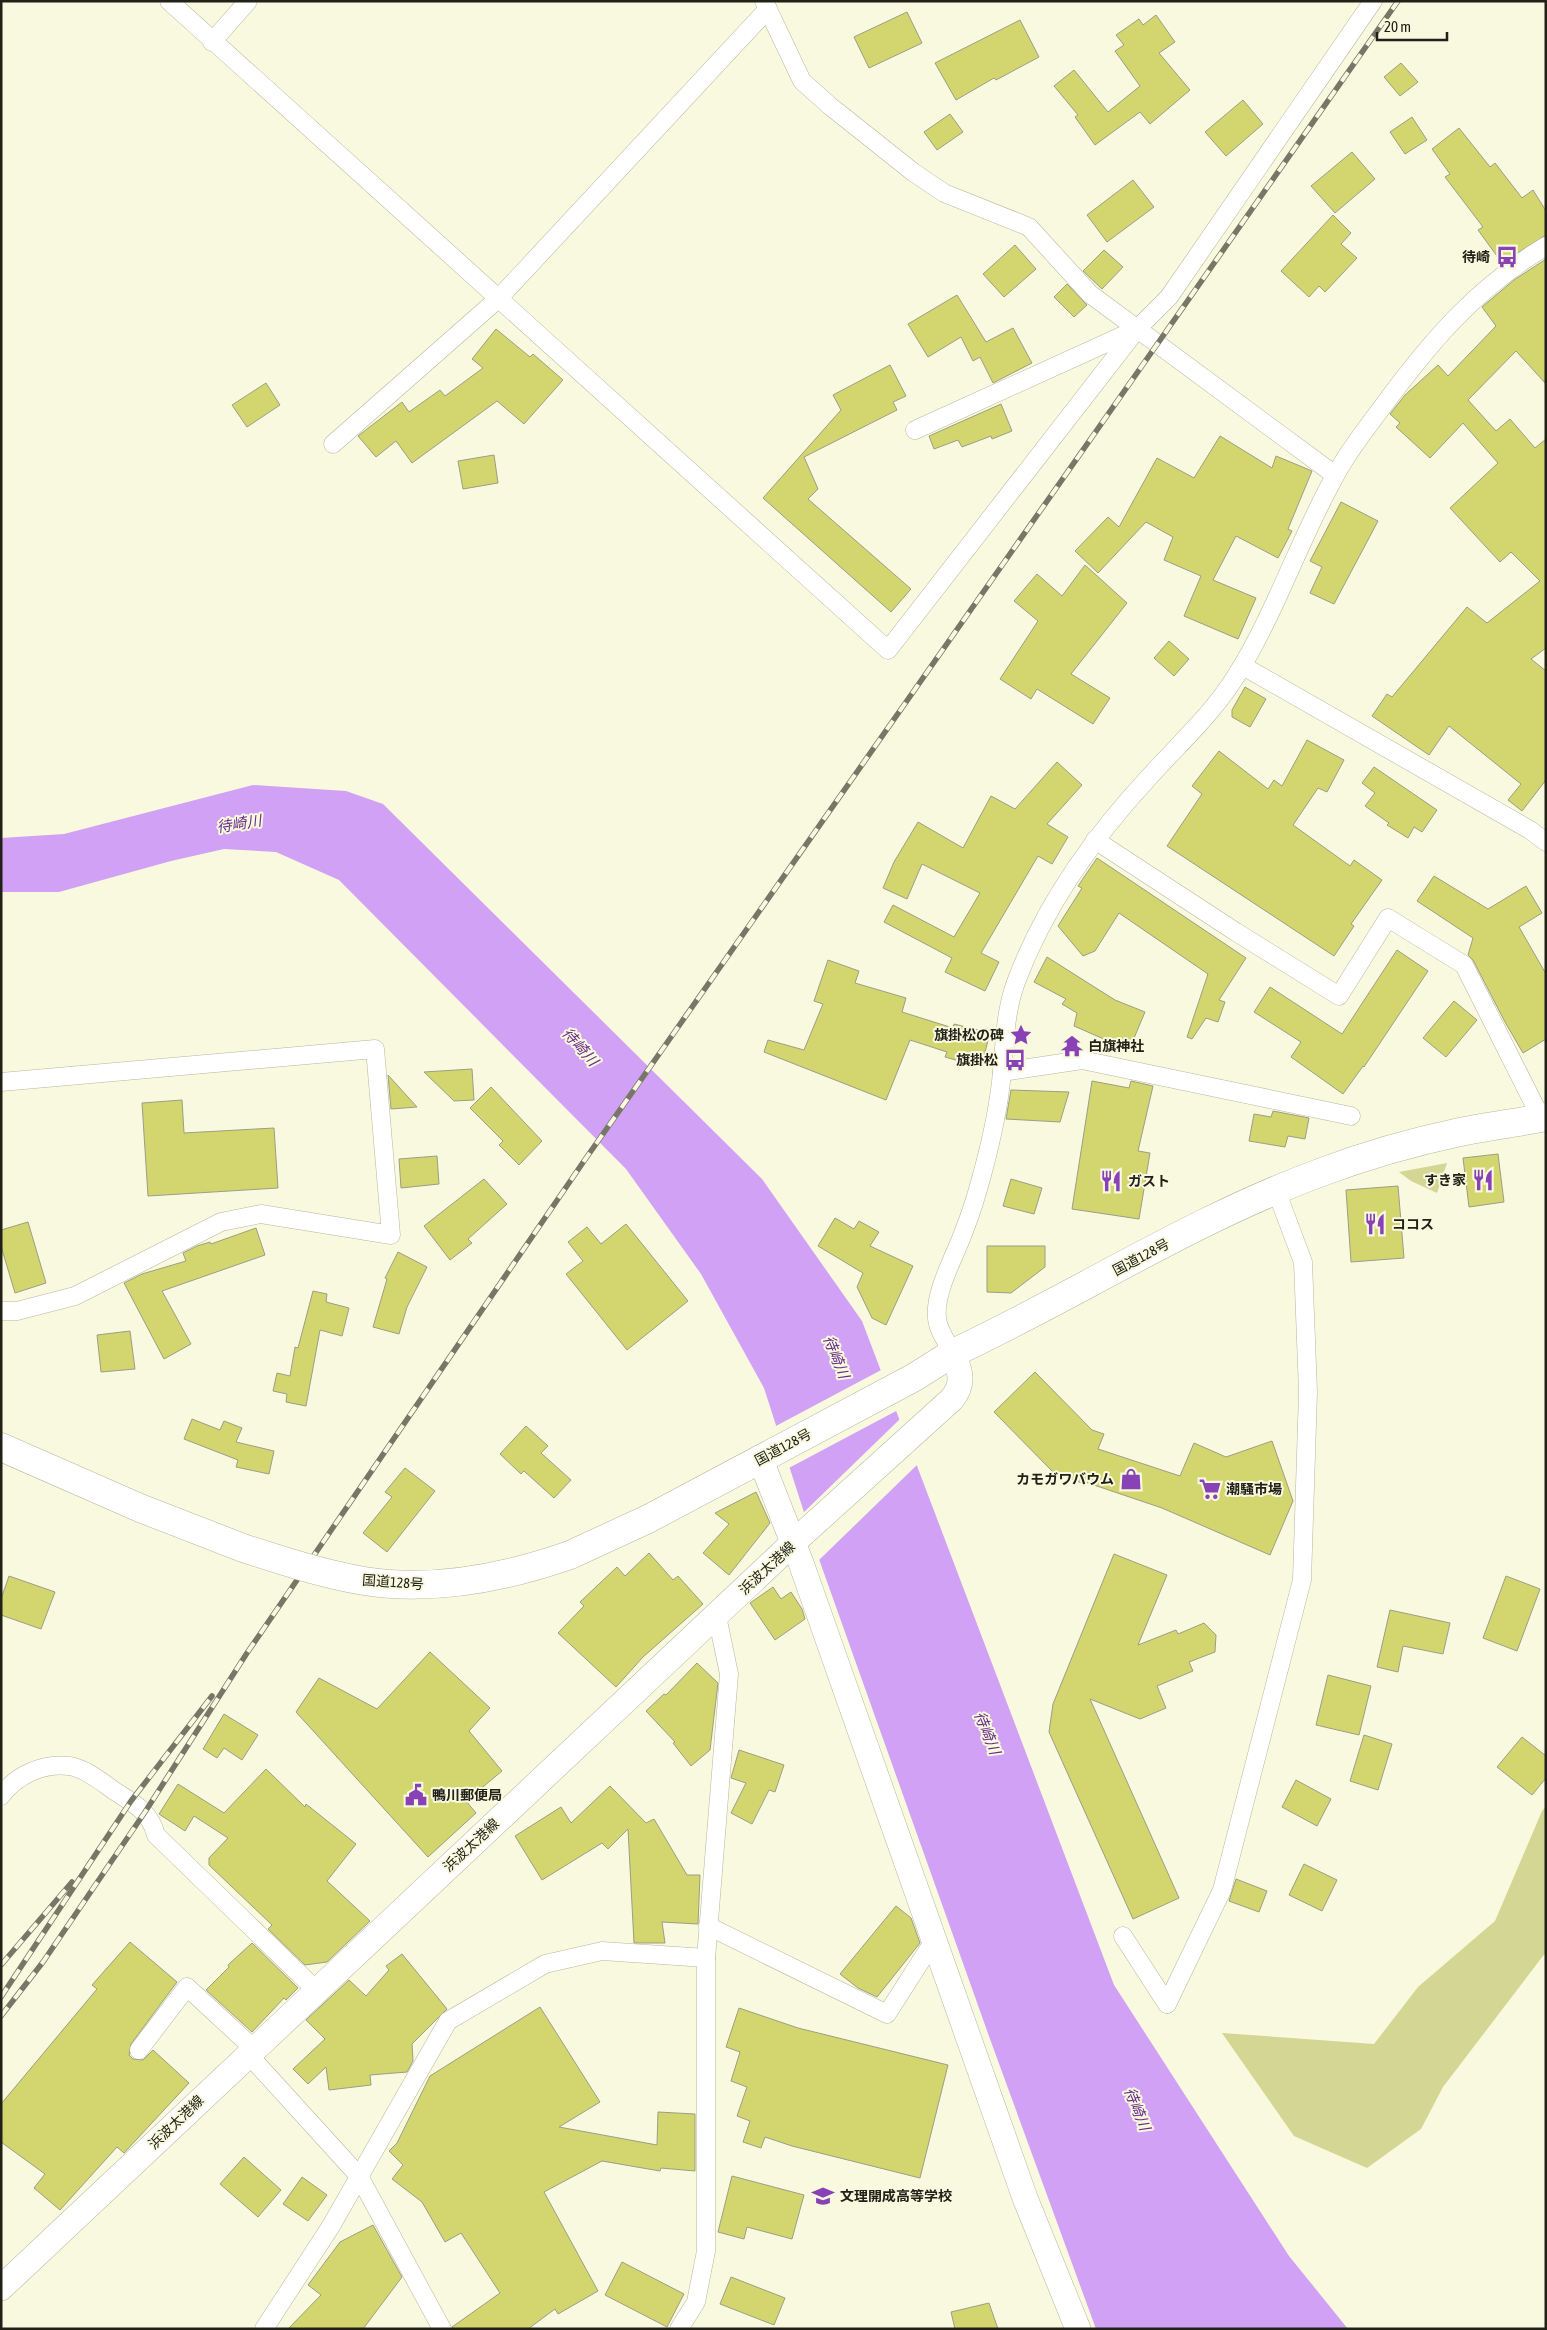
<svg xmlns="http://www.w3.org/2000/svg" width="1547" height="2330" font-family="'Asap Condensed','Noto Sans JP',sans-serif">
<rect width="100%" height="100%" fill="#f8f9de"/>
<g fill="#d4d693">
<path d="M1447 1163 1437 1193 1411 1181 1399 1172Z"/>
<path d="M1546 1806V1952L1443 2087 1421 2129 1367 2168 1294 2136 1222 2033 1374 2044 1418 1987 1495 1921 1542 1811Z"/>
</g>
<path fill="#d0a1f4" d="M253 785 346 791 383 804 762 1179 862 1321 1114 1985 1289 2256 1348 2329H1096L990 2039 820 1562 764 1388 701 1274 626 1169 339 880 276 852 224 849 171 861 59 892H1V838L64 834Z"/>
<g fill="#f8f9de">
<path d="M883 1369 898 1410 787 1469 774 1427Z"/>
<path d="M901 1418 918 1464 817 1562 802 1514Z"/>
</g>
<g fill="#d3d56f" stroke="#9c9e85">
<path d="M907 12 922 43 869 68 854 37Z"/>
<path d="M1156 15 1175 42 1159 53 1190 90 1150 124 1140 112 1095 145 1075 117 1078 115 1054 86 1074 70 1108 112 1140 86 1115 51 1124 45 1116 35 1139 19 1143 25Z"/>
<path d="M1020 20 1039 57 996 80 994 78 956 100 935 63Z"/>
<path d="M1401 63 1418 82 1400 96 1384 77Z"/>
<path d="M1243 100 1263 124 1226 156 1205 132Z"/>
<path d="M950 114 963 132 937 150 924 132Z"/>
<path d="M1412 117 1427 140 1405 154 1390 132Z"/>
<path d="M1459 128 1490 167 1495 163 1522 198 1533 190 1546 211V235L1502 263 1478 230 1483 227 1445 177 1450 174 1432 149Z"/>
<path d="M1352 152 1375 179 1335 213 1311 186Z"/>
<path d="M1133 180 1154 207 1107 242 1087 215Z"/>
<path d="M1333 215 1351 233 1341 244 1357 258 1325 292 1319 286 1309 297 1281 271Z"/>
<path d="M1015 245 1036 269 1004 297 983 274Z"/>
<path d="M1104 250 1123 267 1102 289 1083 271Z"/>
<path d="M1546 259V384L1516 351 1468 400 1496 431 1510 419 1535 448 1546 439V648L1531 659 1546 671V780L1522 811 1508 800 1521 784 1449 726 1429 755 1372 716 1387 694 1392 697 1467 607 1487 623 1540 581 1511 552 1500 562 1450 508 1498 463 1463 423 1430 458 1396 427 1400 423 1390 414 1405 395 1438 365 1448 376 1496 326 1482 307 1514 280Z"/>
<path d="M1067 284 1087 305 1074 317 1054 297Z"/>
<path d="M957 295 986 342 1013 328 1032 363 993 383 980 357 973 361 961 337 928 357 908 324Z"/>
<path d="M496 329 530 357 533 354 563 380 524 424 497 401 412 463 396 441 376 457 358 436 402 402 409 412 440 390 445 396 483 368 472 359Z"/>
<path d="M890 365 906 396 893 402 897 410 804 457 818 489 808 499 911 589 891 612 763 498 841 410 833 395Z"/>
<path d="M266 383 280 405 247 427 232 405Z"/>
<path d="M1001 404 1012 431 992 439 991 436 962 447 958 440 934 449 929 436Z"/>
<path d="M1220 436 1272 468 1276 456 1312 471 1288 529 1292 531 1278 558 1236 536 1213 580 1256 598 1238 639 1184 616 1201 576 1164 560 1173 537 1146 522 1098 573 1075 551 1108 517 1119 527 1157 458 1194 478Z"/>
<path d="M494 455 498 483 463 489 458 461Z"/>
<path d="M1341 502 1378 521 1334 604 1310 593 1322 567 1310 561Z"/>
<path d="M1085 565 1127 603 1071 674 1110 698 1093 724 1037 689 1031 699 1000 679 1038 621 1014 601 1037 574 1062 596Z"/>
<path d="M1169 641 1189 659 1174 676 1154 658Z"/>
<path d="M1245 687 1266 699 1250 727 1232 717V710Z"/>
<path d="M1307 740 1344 760 1327 792 1318 788 1293 825 1350 866 1354 860 1382 880 1351 924 1354 926 1334 956 1167 846 1202 794 1192 786 1219 751 1268 789 1274 780 1282 786Z"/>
<path d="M1057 762 1082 785 1047 824 1068 837 1052 864 1038 856 981 953 999 962 985 991 945 972 952 958 884 922 893 905 954 937 980 893 922 864 907 899 883 888 894 862 918 822 963 848 991 796 1015 809Z"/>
<path d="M1374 767 1437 810 1422 832 1414 827 1408 838 1387 825 1389 823 1365 806 1375 793 1362 783Z"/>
<path d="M1097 858 1246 958 1219 1000 1225 1002 1218 1022 1206 1018 1192 1039 1187 1037 1208 974 1119 913 1095 951 1083 956 1058 926 1082 888 1078 886Z"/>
<path d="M1434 876 1488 909 1526 886 1542 913 1519 927 1546 974V1039L1523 1053 1505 1022 1473 960 1468 955 1473 938 1417 901Z"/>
<path d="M1397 950 1428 971 1364 1067 1363 1066 1343 1094 1291 1057 1301 1042 1254 1012 1270 987 1342 1034Z"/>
<path d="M1047 957 1115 1000 1145 1012 1129 1050 1074 1026 1077 1013 1062 1004 1066 999 1034 982Z"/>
<path d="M828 960 859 971 855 983 906 998 902 1012 953 1028 954 1024 990 1033 981 1067 945 1057 947 1052 910 1040 886 1100 764 1052 768 1040 804 1050 823 1004 814 1001Z"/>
<path d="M1454 1001 1477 1020 1446 1057 1423 1038Z"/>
<path d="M472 1069 474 1100 454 1101 424 1072Z"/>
<path d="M388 1075 417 1107 391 1109Z"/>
<path d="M1092 1081 1129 1088 1131 1081 1153 1086 1138 1151 1150 1153 1139 1219 1072 1209Z"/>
<path d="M491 1087 542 1141 519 1165 499 1145 503 1141 470 1108Z"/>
<path d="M1011 1090 1069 1092 1060 1122 1006 1119Z"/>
<path d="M182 1100 184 1133 274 1128 278 1188 148 1196 142 1103Z"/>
<path d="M1273 1111 1309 1118 1305 1139 1288 1136 1285 1147 1249 1141 1254 1114 1271 1117Z"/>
<path d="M1498 1154 1504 1202 1469 1207 1463 1158Z"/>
<path d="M437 1156 439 1184 401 1188 399 1159Z"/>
<path d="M484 1179 507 1204 468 1239 472 1243 450 1260 424 1226Z"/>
<path d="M1011 1179 1042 1188 1034 1214 1003 1206Z"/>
<path d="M1398 1186 1404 1258 1351 1262 1346 1190Z"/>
<path d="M835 1218 854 1229 859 1221 879 1232 870 1246 913 1266 886 1325 872 1318 857 1287 863 1273 818 1246Z"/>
<path d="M28 1222 46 1283 15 1293 1 1246V1230Z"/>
<path d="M626 1224 688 1301 627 1350 566 1274 583 1261 568 1242 587 1227 601 1244Z"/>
<path d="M256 1228 265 1255 162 1291 191 1344 164 1359 124 1283 142 1274 186 1261 183 1253 197 1246 210 1242 211 1244Z"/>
<path d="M987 1246H1045V1267L1011 1293 987 1292Z"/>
<path d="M398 1252 427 1267 407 1307 399 1334 373 1327 387 1279 385 1278Z"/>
<path d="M313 1291 327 1294 326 1302 349 1308 342 1336 320 1330 306 1406 286 1402 287 1394 273 1391 277 1373 290 1376 295 1347 298 1348Z"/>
<path d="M130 1331 135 1369 101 1372 97 1335Z"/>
<path d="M1035 1372 1092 1430 1104 1434 1098 1449 1180 1476 1194 1443 1226 1457 1272 1441 1293 1501 1270 1555 1162 1508 1085 1482 1084 1484 1052 1471 994 1412Z"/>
<path d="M192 1419 220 1430 224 1421 242 1428 236 1442 274 1451 269 1474 236 1467 238 1460 184 1439Z"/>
<path d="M526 1426 548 1446 541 1453 571 1480 554 1498 524 1471 521 1474 500 1454Z"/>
<path d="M405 1468 435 1491 387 1552 363 1533 392 1497 385 1492Z"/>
<path d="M756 1492 770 1523 729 1575 703 1553 729 1524 715 1513Z"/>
<path d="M649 1553 673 1580 678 1576 703 1604 643 1657 616 1687 558 1633 584 1606 580 1602 617 1567 625 1576Z"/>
<path d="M1114 1554 1167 1575 1138 1645 1176 1630 1178 1634 1204 1623 1216 1635 1215 1652 1189 1662 1193 1671 1157 1686 1166 1708 1140 1719 1090 1699 1179 1898 1133 1919 1049 1732 1053 1704Z"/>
<path d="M9 1576 55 1592 41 1629 1 1615V1599Z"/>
<path d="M1506 1576 1540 1589 1517 1651 1483 1638Z"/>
<path d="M773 1587 781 1599 791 1592 802 1609 805 1619 775 1640 750 1603Z"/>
<path d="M1390 1610 1450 1623 1443 1654 1403 1646 1398 1672 1377 1667Z"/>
<path d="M430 1652 490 1708 469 1731 502 1771 466 1801 476 1813 428 1857 296 1712 319 1678 377 1709Z"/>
<path d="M697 1663 718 1683 710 1750 691 1766 673 1743 675 1742 646 1711 664 1694 666 1695Z"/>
<path d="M1328 1675 1371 1686 1359 1735 1316 1725Z"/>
<path d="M224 1714 258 1735 242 1760 224 1748 217 1758 203 1749Z"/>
<path d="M1364 1735 1392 1744 1378 1790 1350 1781Z"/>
<path d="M1522 1737 1546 1756V1778L1532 1795 1497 1767Z"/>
<path d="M739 1750 784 1765 775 1792 769 1790 752 1824 731 1813 746 1783 731 1778Z"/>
<path d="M266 1769 305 1807 306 1804 356 1844 327 1881 370 1921 327 1962 305 1965 268 1929 272 1925 209 1865V1858L228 1838 194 1816 185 1831 159 1814 178 1784 224 1813Z"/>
<path d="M1296 1780 1331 1799 1317 1826 1282 1807Z"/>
<path d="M610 1786 646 1823 654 1819 687 1875H700L698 1924 662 1922 665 1943H634L628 1829 608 1849 602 1843 542 1880 515 1836 561 1807 571 1823Z"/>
<path d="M1304 1864 1337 1880 1322 1911 1289 1895Z"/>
<path d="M1236 1879 1267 1891 1259 1912 1229 1901Z"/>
<path d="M896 1906 911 1918 920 1943 877 1997 858 1988 840 1974Z"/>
<path d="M130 1942 177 1982 131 2044 129 2055 133 2059 143 2060 153 2050 189 2083 124 2153 117 2147 60 2210 34 2188 45 2174 1 2142V2104L97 1989 92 1985Z"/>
<path d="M252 1943 298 1988 286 2000 284 1998 252 2032 206 1990 229 1967 228 1965Z"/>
<path d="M402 1954 447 2009 412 2044 413 2061 407 2072 370 2075 371 2085 329 2090 326 2067 308 2084 293 2069 325 2039 306 2020 349 1980 366 1996 389 1970 386 1966Z"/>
<path d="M540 2007 600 2102 559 2127 657 2145 658 2112 695 2114V2171L661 2168 660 2171 602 2161 544 2192 598 2291 558 2314 555 2309 528 2329H453L452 2327 500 2293 461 2233 445 2242 422 2202 392 2179 403 2165 389 2151 397 2143 430 2076Z"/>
<path d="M739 2008 798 2028 948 2065 920 2178 792 2146 765 2137 761 2148 743 2142 750 2121 737 2116 747 2087 731 2081 740 2052 726 2047Z"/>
<path d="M244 2157 281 2190 258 2217 220 2184Z"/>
<path d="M732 2176 804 2195 792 2239 747 2227 744 2239 718 2232Z"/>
<path d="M302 2177 327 2195 308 2221 283 2204Z"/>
<path d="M373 2225 402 2277 363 2329H288L321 2295 308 2285 340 2242Z"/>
<path d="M622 2262 684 2294 667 2327 605 2295Z"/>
<path d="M731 2277 785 2298 774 2325 720 2304Z"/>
<path d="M989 2303 998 2329H955L951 2312Z"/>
</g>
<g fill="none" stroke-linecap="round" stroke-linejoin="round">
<g stroke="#b6b79d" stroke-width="19">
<g id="street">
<path d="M169 1 888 650 1138 328 1169 297 1373 1"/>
<path d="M764 1 802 81 830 106 913 172 944 193 1029 227 1090 294 1335 475"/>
<path d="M212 42 248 1"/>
<path d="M915 430 1135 330"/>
<path d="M333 444 499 298 768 9"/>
<path d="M1243 666 1530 830 1546 842"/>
<path d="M1095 840 1236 932 1339 996 1388 918 1464 965 1541 1118"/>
<path d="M1002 1072 1082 1060 1351 1116"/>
<path d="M1 1082 375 1049 391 1235 261 1214 221 1222 75 1296 17 1311H1"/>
<path d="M953 1353C947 1342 938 1331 937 1318 934 1292 955 1256 964 1231 971 1213 977 1194 982 1175 991 1142 999 1107 1002 1072 1005 1041 1005 1012 1016 982 1045 904 1095 835 1151 775 1181 742 1213 713 1236 676 1276 612 1299 540 1335 476 1348 451 1367 428 1383 406 1431 341 1476 288 1546 246"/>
<path d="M1 1796C16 1775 43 1763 69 1766 85 1768 103 1783 116 1792 135 1804 150 1812 156 1835L316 1990"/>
<path d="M708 1926 887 2014 935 1939"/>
<path d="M1123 1936 1167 2004"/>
<path d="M1167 2004 1222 1890 1302 1580 1308 1392 1303 1262 1276 1190"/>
<path d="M139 2050 187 1987 254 2049"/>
<path d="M248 2054 359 2176 442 2329"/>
<path d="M264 2329 331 2226 448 2021 545 1964 602 1951 706 1958"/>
<path d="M679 2329 696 2302 706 2251V1958L729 1674 717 1616"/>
</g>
</g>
<g stroke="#b6b79d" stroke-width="26">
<g id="secondary">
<path d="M760 1458 801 1563 1025 2198 1078 2329"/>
<path d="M1 2288 794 1542 952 1399C965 1383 960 1371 953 1353"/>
</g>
</g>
<g stroke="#b6b79d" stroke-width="29">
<g id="highway">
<path d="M1 1447 140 1508 243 1548"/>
<path d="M570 1555 648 1519 913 1378 953 1353C1077 1295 1193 1219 1322 1172 1367 1155 1413 1142 1460 1132 1488 1126 1517 1123 1546 1117"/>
</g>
</g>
<use href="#street" stroke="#fff" stroke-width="18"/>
<use href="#secondary" stroke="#fff" stroke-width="25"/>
<use href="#highway" stroke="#fff" stroke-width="28"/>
<g stroke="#767767" stroke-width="5.5">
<g id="rail">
<path d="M1 1965 72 1882"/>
<path d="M1 1997 131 1801 212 1696"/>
<path d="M1 2016 43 1962 145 1812 247 1653 584 1161 1398 1"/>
</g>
</g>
<use href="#rail" stroke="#f8f9de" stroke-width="4" stroke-dasharray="11" stroke-linecap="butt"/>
<g stroke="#b6b79d" stroke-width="29" stroke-linecap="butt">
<path id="highway-bridge" d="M243 1548C283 1561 323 1574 364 1581 433 1592 504 1578 570 1555"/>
</g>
<use href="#highway-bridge" stroke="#fff" stroke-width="28"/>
</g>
<defs>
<g id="bus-bare" transform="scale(1.725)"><path d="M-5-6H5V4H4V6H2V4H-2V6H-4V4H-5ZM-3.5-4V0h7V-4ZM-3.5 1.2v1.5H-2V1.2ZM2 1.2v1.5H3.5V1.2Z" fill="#8842b5" stroke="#f8f9de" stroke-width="2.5" paint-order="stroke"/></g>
<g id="sight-bare" transform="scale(1.725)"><path d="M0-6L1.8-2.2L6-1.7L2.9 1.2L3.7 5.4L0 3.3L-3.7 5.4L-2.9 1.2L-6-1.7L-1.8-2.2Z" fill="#8842b5" stroke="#f8f9de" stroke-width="2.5" paint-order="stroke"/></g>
<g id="temple-bare" transform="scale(1.725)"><path d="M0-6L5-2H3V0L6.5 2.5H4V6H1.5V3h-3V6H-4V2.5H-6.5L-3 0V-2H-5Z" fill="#8842b5" stroke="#f8f9de" stroke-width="2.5" paint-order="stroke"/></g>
<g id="restaurant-bare" transform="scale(1.725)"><path d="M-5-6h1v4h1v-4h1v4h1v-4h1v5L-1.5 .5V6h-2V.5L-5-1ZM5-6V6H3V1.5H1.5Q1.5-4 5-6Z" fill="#8842b5" stroke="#f8f9de" stroke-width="2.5" paint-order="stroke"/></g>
<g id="shop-bare" transform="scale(1.725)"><path d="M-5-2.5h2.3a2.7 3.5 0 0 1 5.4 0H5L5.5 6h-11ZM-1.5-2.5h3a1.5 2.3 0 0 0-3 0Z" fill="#8842b5" stroke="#f8f9de" stroke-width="2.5" paint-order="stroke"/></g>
<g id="supermarket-bare" transform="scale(1.725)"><path d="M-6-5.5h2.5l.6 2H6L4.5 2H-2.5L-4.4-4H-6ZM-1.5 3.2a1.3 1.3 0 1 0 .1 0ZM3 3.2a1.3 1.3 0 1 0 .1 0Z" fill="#8842b5" stroke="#f8f9de" stroke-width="2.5" paint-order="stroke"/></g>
<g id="civic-bare" transform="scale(1.725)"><path d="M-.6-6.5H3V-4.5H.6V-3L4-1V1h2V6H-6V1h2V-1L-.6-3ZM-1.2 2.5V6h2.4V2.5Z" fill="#8842b5" stroke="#f8f9de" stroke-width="2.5" paint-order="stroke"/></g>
<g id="school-bare" transform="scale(1.725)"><path d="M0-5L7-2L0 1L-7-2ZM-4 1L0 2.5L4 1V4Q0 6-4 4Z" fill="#8842b5" stroke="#f8f9de" stroke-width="2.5" paint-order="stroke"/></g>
</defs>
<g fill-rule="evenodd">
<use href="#bus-bare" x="1507" y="257"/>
<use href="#sight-bare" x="1021" y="1035"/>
<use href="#temple-bare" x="1072" y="1046"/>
<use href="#bus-bare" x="1015" y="1060"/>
<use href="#restaurant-bare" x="1483" y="1180"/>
<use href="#restaurant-bare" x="1111" y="1181"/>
<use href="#restaurant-bare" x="1375" y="1224"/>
<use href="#shop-bare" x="1131" y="1479"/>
<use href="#supermarket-bare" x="1210" y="1489"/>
<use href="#civic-bare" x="416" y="1795"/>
<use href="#school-bare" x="823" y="2196"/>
</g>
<g text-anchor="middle" stroke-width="4" stroke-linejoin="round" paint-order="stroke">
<g font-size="14" font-weight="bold" fill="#212118" stroke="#f8f9de" text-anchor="start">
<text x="1490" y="262" text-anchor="end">待崎</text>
<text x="1004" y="1040" text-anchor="end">旗掛松の碑</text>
<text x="1088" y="1051">白旗神社</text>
<text x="998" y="1065" text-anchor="end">旗掛松</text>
<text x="1466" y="1185" text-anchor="end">すき家</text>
<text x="1128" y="1186">ガスト</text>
<text x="1392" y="1229">ココス</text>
<text x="1114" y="1484" text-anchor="end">カモガワバウム</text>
<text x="1226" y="1494">潮騒市場</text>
<text x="432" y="1800">鴨川郵便局</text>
<text x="840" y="2201">文理開成高等学校</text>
</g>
<g font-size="14" fill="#212118" stroke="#f8f9de">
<text transform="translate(1141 1257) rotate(-28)" y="5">国道128号</text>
<text transform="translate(783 1447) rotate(-28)" y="5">国道128号</text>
<text transform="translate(767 1568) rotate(-43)" y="5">浜波太港線</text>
<text transform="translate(393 1582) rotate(4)" y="5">国道128号</text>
<text transform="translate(471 1845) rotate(-43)" y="5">浜波太港線</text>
<text transform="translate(176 2122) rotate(-44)" y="5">浜波太港線</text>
</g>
<g font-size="15" font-style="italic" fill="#672c8b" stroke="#f8f9de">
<text transform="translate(239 824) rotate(-9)" y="5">待崎川</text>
<text transform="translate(580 1047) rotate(48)" y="5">待崎川</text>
<text transform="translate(836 1357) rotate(68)" y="5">待崎川</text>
<text transform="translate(987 1733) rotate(68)" y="5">待崎川</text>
<text transform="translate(1137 2109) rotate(68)" y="5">待崎川</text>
</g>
</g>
<rect width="1547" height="2330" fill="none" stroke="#212118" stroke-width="5"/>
<path d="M1377 32v8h70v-8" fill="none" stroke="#212118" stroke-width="2.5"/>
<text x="1384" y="32" font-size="15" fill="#212118" stroke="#f8f9de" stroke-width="4" paint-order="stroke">20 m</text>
</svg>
